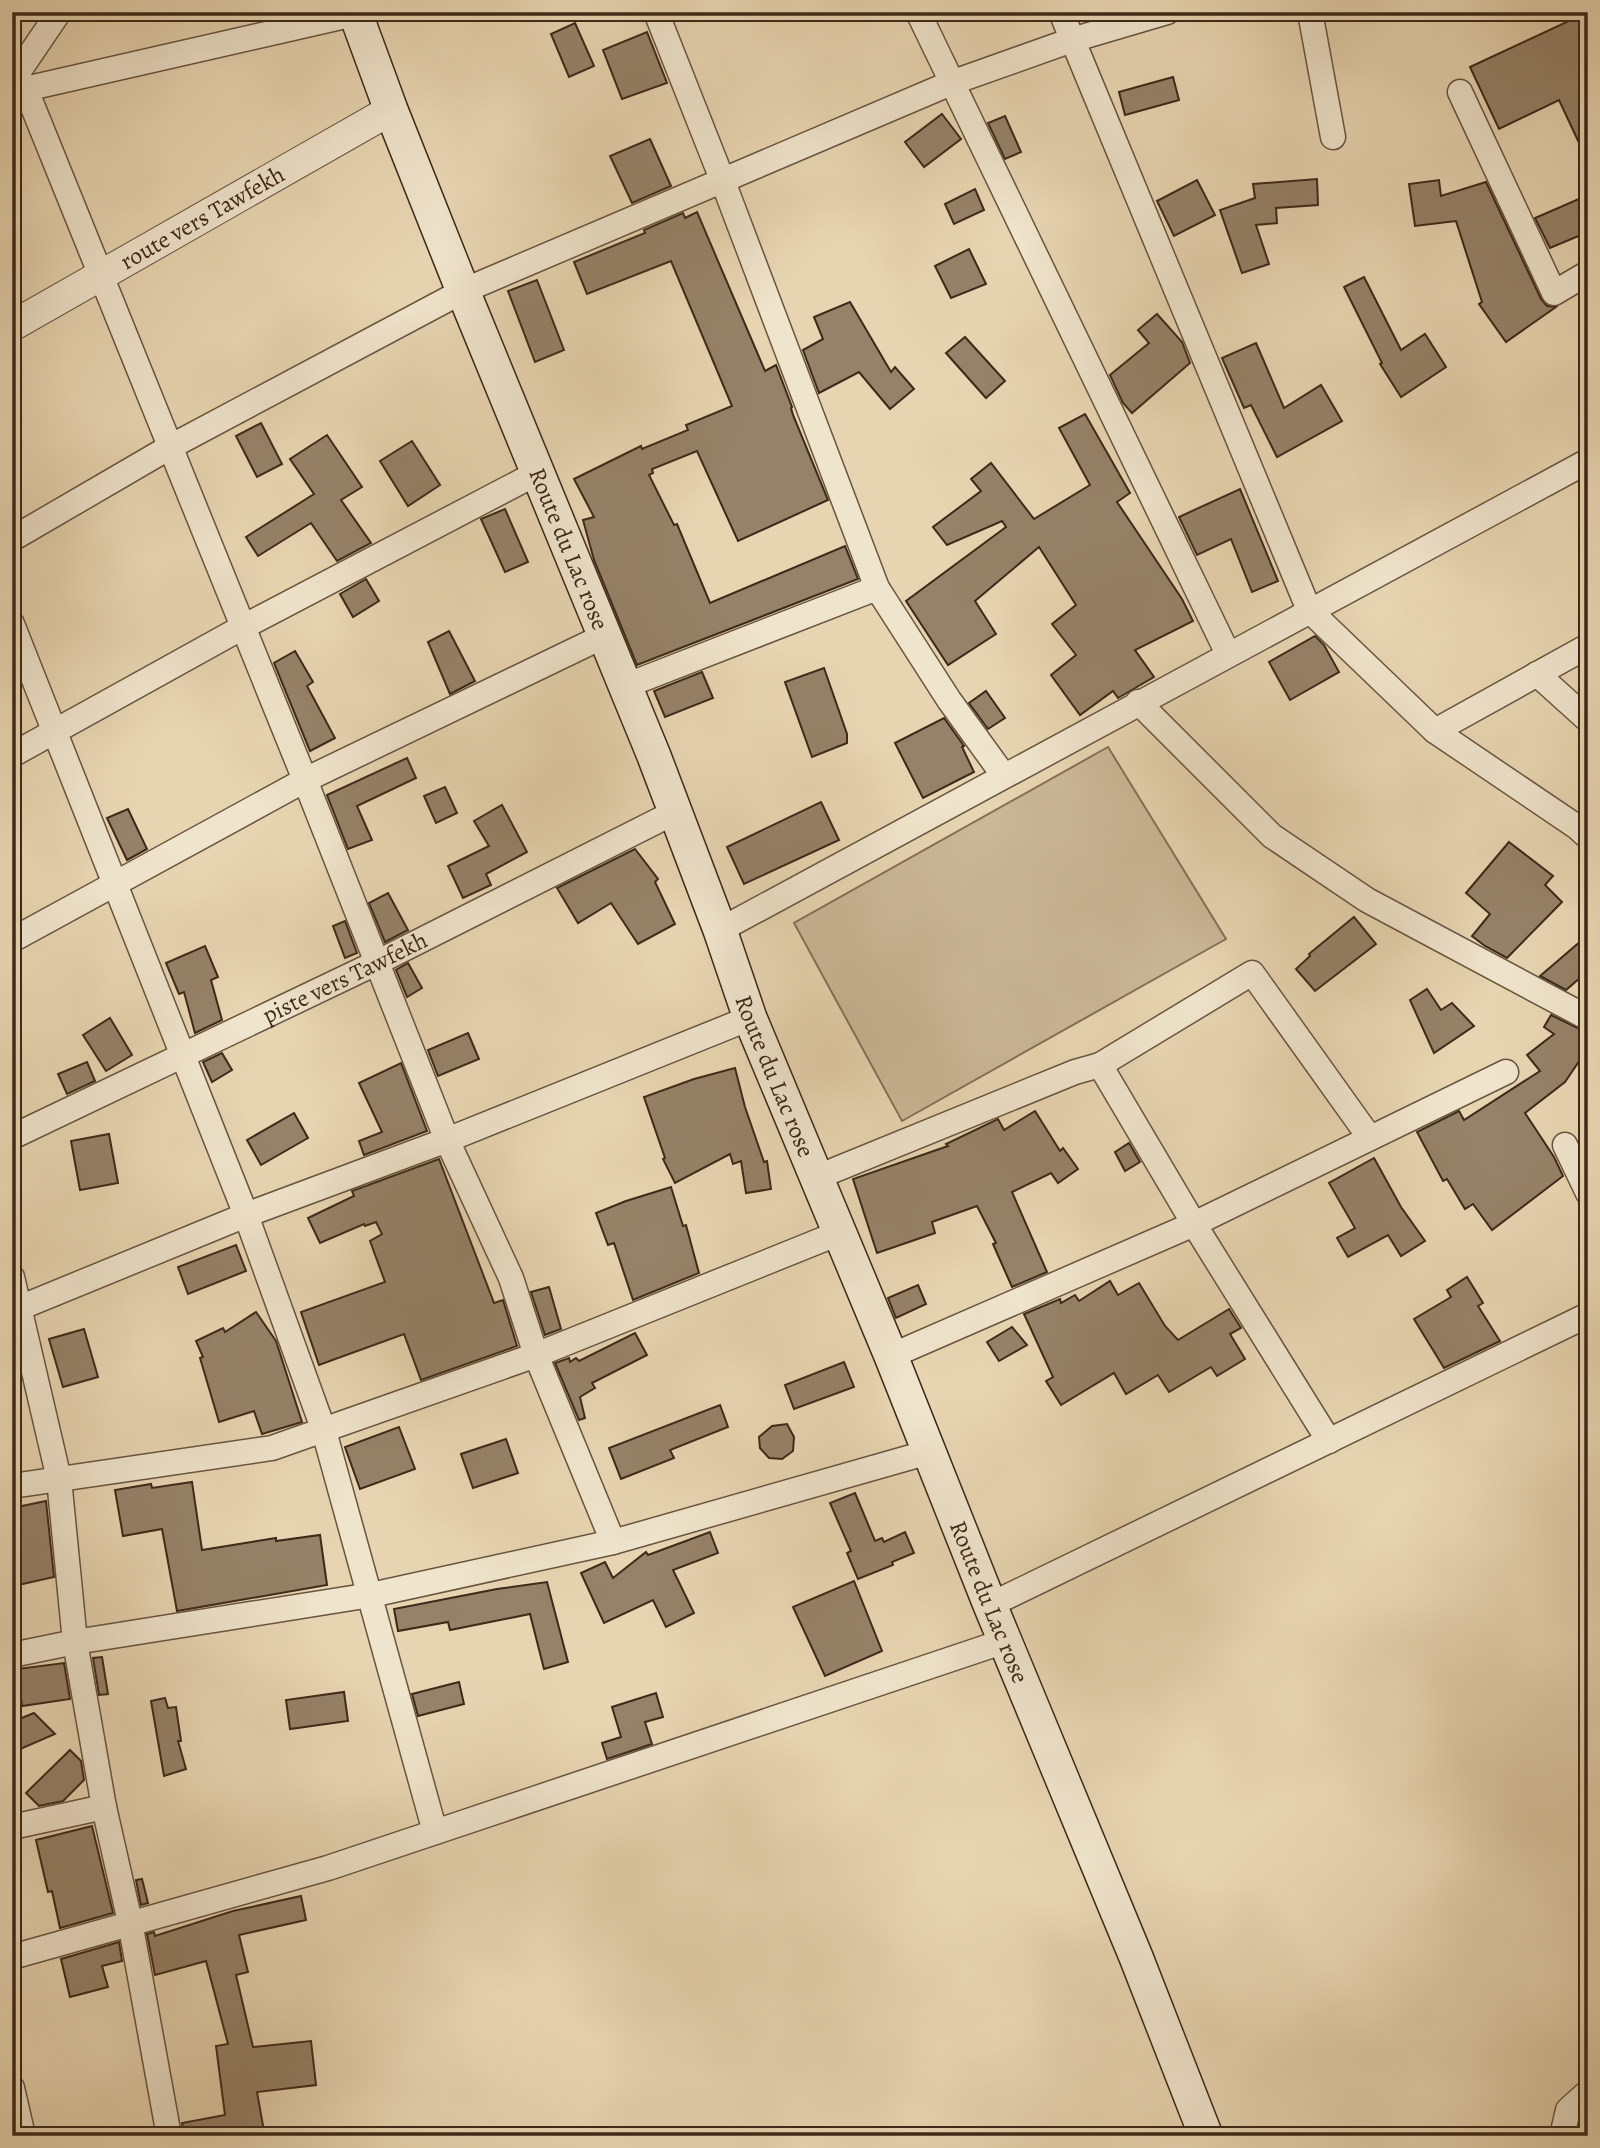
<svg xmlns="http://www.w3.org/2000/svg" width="1600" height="2148" font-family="Alegreya,serif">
<rect width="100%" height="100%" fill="#e7d5b1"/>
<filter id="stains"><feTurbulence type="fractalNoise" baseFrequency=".00286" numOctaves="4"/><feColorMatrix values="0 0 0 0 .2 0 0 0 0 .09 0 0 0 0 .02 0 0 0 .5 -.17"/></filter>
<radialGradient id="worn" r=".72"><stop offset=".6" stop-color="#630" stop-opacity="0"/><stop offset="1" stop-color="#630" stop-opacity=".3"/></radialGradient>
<path fill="#cab897" stroke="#847058" stroke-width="2" d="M1108 747 1226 939 902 1121 794 923Z"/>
<g fill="#958268" stroke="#3d2919" stroke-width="2">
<path d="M1588 12V162L1559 100 1499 129 1470 67Z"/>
<path d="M575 23 594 66 569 77 551 34Z"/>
<path d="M647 32 667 83 622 99 603 50Z"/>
<path d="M1173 77 1179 100 1125 115 1119 92Z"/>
<path d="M942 114 961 139 924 167 905 142Z"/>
<path d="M1005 116 1021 152 1005 159 988 123Z"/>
<path d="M650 139 671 186 632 203 610 156Z"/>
<path d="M1317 179 1318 205 1276 208 1277 223 1256 225 1269 264 1242 273 1220 210 1255 198 1253 184Z"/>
<path d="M1197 180 1215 215 1174 236 1157 201Z"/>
<path d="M1439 180 1441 196 1486 182 1541 299 1547 306 1556 307 1506 342 1479 304 1482 302 1456 221 1415 226 1409 184Z"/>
<path d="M975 189 984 210 954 224 945 204Z"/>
<path d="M1588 195V232L1550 248 1535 218Z"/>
<path d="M697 212 765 371 776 365 792 407 791 408 793 415 828 500 738 541 697 451 652 469 653 473 649 475 674 525 677 524 710 603 845 546 858 579 637 665 594 560 583 520 594 517 574 479 641 446 642 449 688 430 686 425 732 406 671 261 587 294 574 262 645 233 644 230 683 213 685 218Z"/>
<path d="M969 249 986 284 951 298 935 266Z"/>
<path d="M1364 277 1401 350 1425 334 1446 367 1401 397 1380 364 1382 363 1344 287Z"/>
<path d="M537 280 564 350 535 362 508 291Z"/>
<path d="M850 302 891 372 895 367 914 389 890 409 859 372 819 393 803 350 823 339 814 317Z"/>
<path d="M1157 314 1182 342 1190 363 1132 413 1123 403 1110 375 1149 343 1138 330Z"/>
<path d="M965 337 1005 381 986 398 946 353Z"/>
<path d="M1256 343 1284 408 1321 385 1342 421 1277 457 1251 405 1244 408 1222 358Z"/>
<path d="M1085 414 1130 493 1117 502 1182 599 1193 621 1135 650 1154 677 1118 698 1113 691 1080 715 1051 675 1076 655 1052 624 1076 605 1039 547 975 601 996 634 948 665 906 601 1006 527 1002 521 947 545 933 527 981 491 971 479 991 463 1034 519 1090 485 1059 428Z"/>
<path d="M261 423 282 464 257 477 236 436Z"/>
<path d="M327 435 362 487 341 500 371 543 337 561 311 523 258 556 246 537 314 494 290 459Z"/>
<path d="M412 441 440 485 408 506 380 461Z"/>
<path d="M1240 489 1278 581 1252 592 1231 539 1197 555 1179 517Z"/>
<path d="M505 509 528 562 505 572 481 519Z"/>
<path d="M366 579 379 601 353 617 340 594Z"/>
<path d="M449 631 475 681 450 694 428 642Z"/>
<path d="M1315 636 1324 645 1339 672 1290 700 1269 662Z"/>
<path d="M295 651 313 682 307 686 335 738 310 751 274 663Z"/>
<path d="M824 668 847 734V743L812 757 785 682Z"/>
<path d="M702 672 713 698 665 717 654 691Z"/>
<path d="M986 691 1005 718 988 729 969 703Z"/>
<path d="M944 718 964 746 962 747 974 772 923 798 895 743Z"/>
<path d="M407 758 416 778 357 806 372 840 348 849 327 795Z"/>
<path d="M445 787 457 813 436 823 424 796Z"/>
<path d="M821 802 839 840 744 884 727 847Z"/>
<path d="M502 805 527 852 486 874 491 885 463 898 448 866 489 846 474 821Z"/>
<path d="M128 809 147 849 127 860 107 818Z"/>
<path d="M1509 842 1553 876 1545 885 1562 902 1507 958 1485 946 1472 936 1490 914 1466 893Z"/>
<path d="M635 849 658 879 655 882 675 924 638 944 611 903 578 923 557 888Z"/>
<path d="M388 893 408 930 385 942 369 903Z"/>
<path d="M1354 917 1376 944 1315 991 1296 969 1310 956 1309 954Z"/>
<path d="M345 921 357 953 345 958 333 926Z"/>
<path d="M1588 935V971L1566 990 1540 976Z"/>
<path d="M205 946 218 977 211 980 222 1020 195 1033 184 992 179 994 166 963Z"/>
<path d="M408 963 422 988 407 997 396 970Z"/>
<path d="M1427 989 1441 1010 1452 1003 1474 1026 1434 1053 1410 1000Z"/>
<path d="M1551 1015 1588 1033V1048L1565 1082 1525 1113 1554 1157 1563 1176 1492 1230 1473 1204 1465 1209 1447 1179 1443 1181 1417 1132 1459 1111 1464 1120 1540 1071 1527 1055 1554 1034 1544 1027Z"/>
<path d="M110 1018 132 1055 106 1071 83 1035Z"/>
<path d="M468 1033 479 1059 438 1076 428 1050Z"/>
<path d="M222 1053 232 1070 212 1082 203 1062Z"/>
<path d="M87 1062 95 1081 67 1094 58 1074Z"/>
<path d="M401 1063 427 1131 364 1155 359 1141 382 1132 359 1083Z"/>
<path d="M735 1068 745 1107 764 1162 767 1161 771 1189 746 1193 741 1161 733 1164 730 1154 675 1183 663 1159 665 1158 644 1097 694 1079Z"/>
<path d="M1035 1111 1060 1151 1063 1148 1078 1169 1058 1183 1051 1173 1012 1192 1047 1272 1012 1287 993 1244 996 1243 977 1206 932 1222 935 1233 877 1253 853 1179 948 1146 946 1144 998 1119 1004 1130Z"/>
<path d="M294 1113 308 1138 261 1165 247 1140Z"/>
<path d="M109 1134 118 1183 80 1190 71 1141Z"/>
<path d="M1129 1143 1140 1162 1125 1171 1115 1152Z"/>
<path d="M1374 1158 1401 1207 1425 1241 1401 1256 1388 1235 1348 1257 1337 1238 1355 1228 1329 1183Z"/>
<path d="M439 1159 494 1303 503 1300 517 1346 421 1380 404 1334 319 1365 301 1312 385 1282 370 1241 382 1234 376 1222 365 1226 364 1224 320 1243 308 1218 354 1196 352 1191Z"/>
<path d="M671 1187 683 1226 686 1225 699 1273 633 1300 614 1243 608 1245 596 1213 626 1201Z"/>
<path d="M236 1245 246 1271 188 1294 178 1267Z"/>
<path d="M1467 1277 1483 1303 1478 1306 1500 1341 1444 1368 1414 1319 1451 1297 1447 1290Z"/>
<path d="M1110 1281 1118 1295 1139 1283 1165 1326 1178 1340 1229 1309 1241 1328 1230 1334 1245 1359 1217 1376 1211 1367 1169 1392 1158 1375 1126 1394 1114 1373 1061 1405 1046 1381 1053 1377 1024 1314 1060 1299 1061 1303 1075 1295 1079 1301Z"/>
<path d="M918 1285 926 1304 896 1318 888 1298Z"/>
<path d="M549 1287 561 1329 545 1335 531 1292Z"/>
<path d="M256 1312 276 1341 302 1422 262 1434 254 1411 219 1422 200 1358 203 1357 196 1341 223 1328 225 1332Z"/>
<path d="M1012 1327 1027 1345 999 1361 987 1342Z"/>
<path d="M84 1329 98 1377 63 1387 49 1339Z"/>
<path d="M635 1333 647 1355 592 1383 595 1388 580 1397 585 1418 579 1420 555 1363 569 1358 570 1362 576 1358 579 1361Z"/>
<path d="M844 1362 854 1387 794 1409 785 1385Z"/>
<path d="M720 1405 728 1427 670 1450 674 1458 621 1479 609 1448Z"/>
<path d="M787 1424 794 1437 793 1451 782 1459 769 1458 760 1448 759 1437 772 1426Z"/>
<path d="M399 1427 415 1469 360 1489 345 1447Z"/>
<path d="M506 1439 518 1473 473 1488 461 1454Z"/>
<path d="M192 1482 202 1550 276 1538V1541L320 1535 327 1585 177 1611 162 1529 123 1536 115 1490 151 1484 152 1488Z"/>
<path d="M855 1493 875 1541 882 1538 884 1542 905 1532 914 1553 892 1562 893 1565 858 1579 847 1553 851 1551 830 1503Z"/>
<path d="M46 1501 54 1577 18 1585 12 1554V1508Z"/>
<path d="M710 1532 718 1553 673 1570 694 1613 666 1627 653 1600 604 1623 581 1573 605 1562 613 1578 646 1552 648 1555Z"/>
<path d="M854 1581 882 1651 825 1676 793 1607Z"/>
<path d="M547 1582 568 1662 544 1669 530 1614 450 1630 448 1622 398 1631 394 1609 497 1589Z"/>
<path d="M102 1657 108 1694 99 1695 93 1658Z"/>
<path d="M64 1663 70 1699 22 1706 17 1669Z"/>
<path d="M459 1682 464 1704 418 1716 412 1694Z"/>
<path d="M344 1692 348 1721 290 1729 286 1700Z"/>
<path d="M656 1693 663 1717 645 1722 652 1744 607 1759 602 1743 621 1737 612 1707Z"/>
<path d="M165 1698 168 1708 176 1707 181 1741H178L186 1769 164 1776 151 1701Z"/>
<path d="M34 1713 55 1734 18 1750 12 1735V1722Z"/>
<path d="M70 1750 81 1761 84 1780 63 1801 39 1806 26 1793Z"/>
<path d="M92 1826 113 1913 60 1928 52 1891 48 1892 36 1840Z"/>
<path d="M142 1879 148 1903 141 1905 136 1880Z"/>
<path d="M301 1896 306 1920 239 1935 248 1972 236 1975 253 2047 311 2041 316 2085 257 2092 264 2131 240 2136H184L182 2123 225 2115 216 2046 228 2044 206 1961 155 1975 147 1934 154 1932 155 1936 233 1911Z"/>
<path d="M119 1942 122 1961 102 1966 108 1987 70 1997 61 1959Z"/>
</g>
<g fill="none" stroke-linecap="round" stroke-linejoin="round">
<g stroke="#68543f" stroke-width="27">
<g id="minor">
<path d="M656 12 722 179 877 588 949 700 1004 776"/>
<path d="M918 12 1228 654"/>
<path d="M1061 12 1309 610 1435 731 1577 827 1588 837"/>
<path d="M1310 12 1333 137"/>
<path d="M12 66 26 90 305 780 447 1140 511 1278 536 1355 613 1542"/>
<path d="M17 74 59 12"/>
<path d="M12 92 363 12"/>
<path d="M1460 92 1554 293 1588 273"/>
<path d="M12 539 170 447 463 291 951 83 1072 40 1167 12"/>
<path d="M12 624 246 1215 324 1431 435 1832"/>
<path d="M1537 674 1588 720"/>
<path d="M625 686 877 588"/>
<path d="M1138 702 1272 836 1367 900 1588 1018"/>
<path d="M1435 731 1588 646"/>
<path d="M12 755 243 627 537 473"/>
<path d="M720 930 1588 461"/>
<path d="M12 940 305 780 604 636"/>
<path d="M1100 1065 1252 973 1370 1138"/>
<path id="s1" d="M12 1137 376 963 675 812"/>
<path d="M1565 1145 1588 1193"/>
<path d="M815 1178 1075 1072 1100 1065 1194 1224 1329 1441"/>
<path d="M12 1277 59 1479 75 1642 104 1807 130 1922 169 2136"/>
<path d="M12 1311 246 1215 447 1140 750 1018"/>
<path d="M891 1356 1194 1224 1506 1072"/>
<path d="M12 1486 272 1448 536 1355 839 1233"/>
<path d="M990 1605 1588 1315"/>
<path d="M12 1655 75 1642 371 1595 613 1542 929 1452"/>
<path d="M12 1827 104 1807"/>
<path d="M12 1957 328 1868 1005 1641"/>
<path d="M12 2088 23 2136"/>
<path d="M1562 2136 1568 2110 1588 2092"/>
</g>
</g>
<g stroke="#68543f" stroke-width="32">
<g id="tertiary">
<path id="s2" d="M12 326 391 110"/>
</g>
</g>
<g stroke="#3d2919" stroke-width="36">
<g id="secondary">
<path id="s3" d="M355 12 391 110 463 291 654 756 720 930 750 1018 891 1356 990 1605 1136 1957 1206 2136"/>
</g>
</g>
<use href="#minor" stroke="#efe4cc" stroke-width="24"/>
<use href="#tertiary" stroke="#efe4cc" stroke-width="30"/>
<use href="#secondary" stroke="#efe4cc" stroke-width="33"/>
</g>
<g text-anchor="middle" stroke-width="5" stroke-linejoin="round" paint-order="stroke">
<g font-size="24" fill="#3d2919" stroke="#efe4cc">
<text dy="8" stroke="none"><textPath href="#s2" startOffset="219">route vers Tawfekh</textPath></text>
<text dy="8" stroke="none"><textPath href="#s3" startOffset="578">Route du Lac rose</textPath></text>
<text dy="8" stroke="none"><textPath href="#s1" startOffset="369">piste vers Tawfekh</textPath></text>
<text dy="8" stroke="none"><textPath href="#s3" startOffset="1144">Route du Lac rose</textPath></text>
<text dy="8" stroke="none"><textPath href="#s3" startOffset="1712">Route du Lac rose</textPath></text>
</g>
</g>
<rect width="1600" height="2148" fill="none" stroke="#e7d5b1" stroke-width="42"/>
<rect x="14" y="14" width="1572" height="2120" fill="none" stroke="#3d2919" stroke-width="3.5"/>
<rect x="21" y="21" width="1558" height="2106" fill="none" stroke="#3d2919" stroke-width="2"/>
<rect width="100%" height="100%" filter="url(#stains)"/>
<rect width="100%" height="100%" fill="url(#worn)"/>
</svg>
